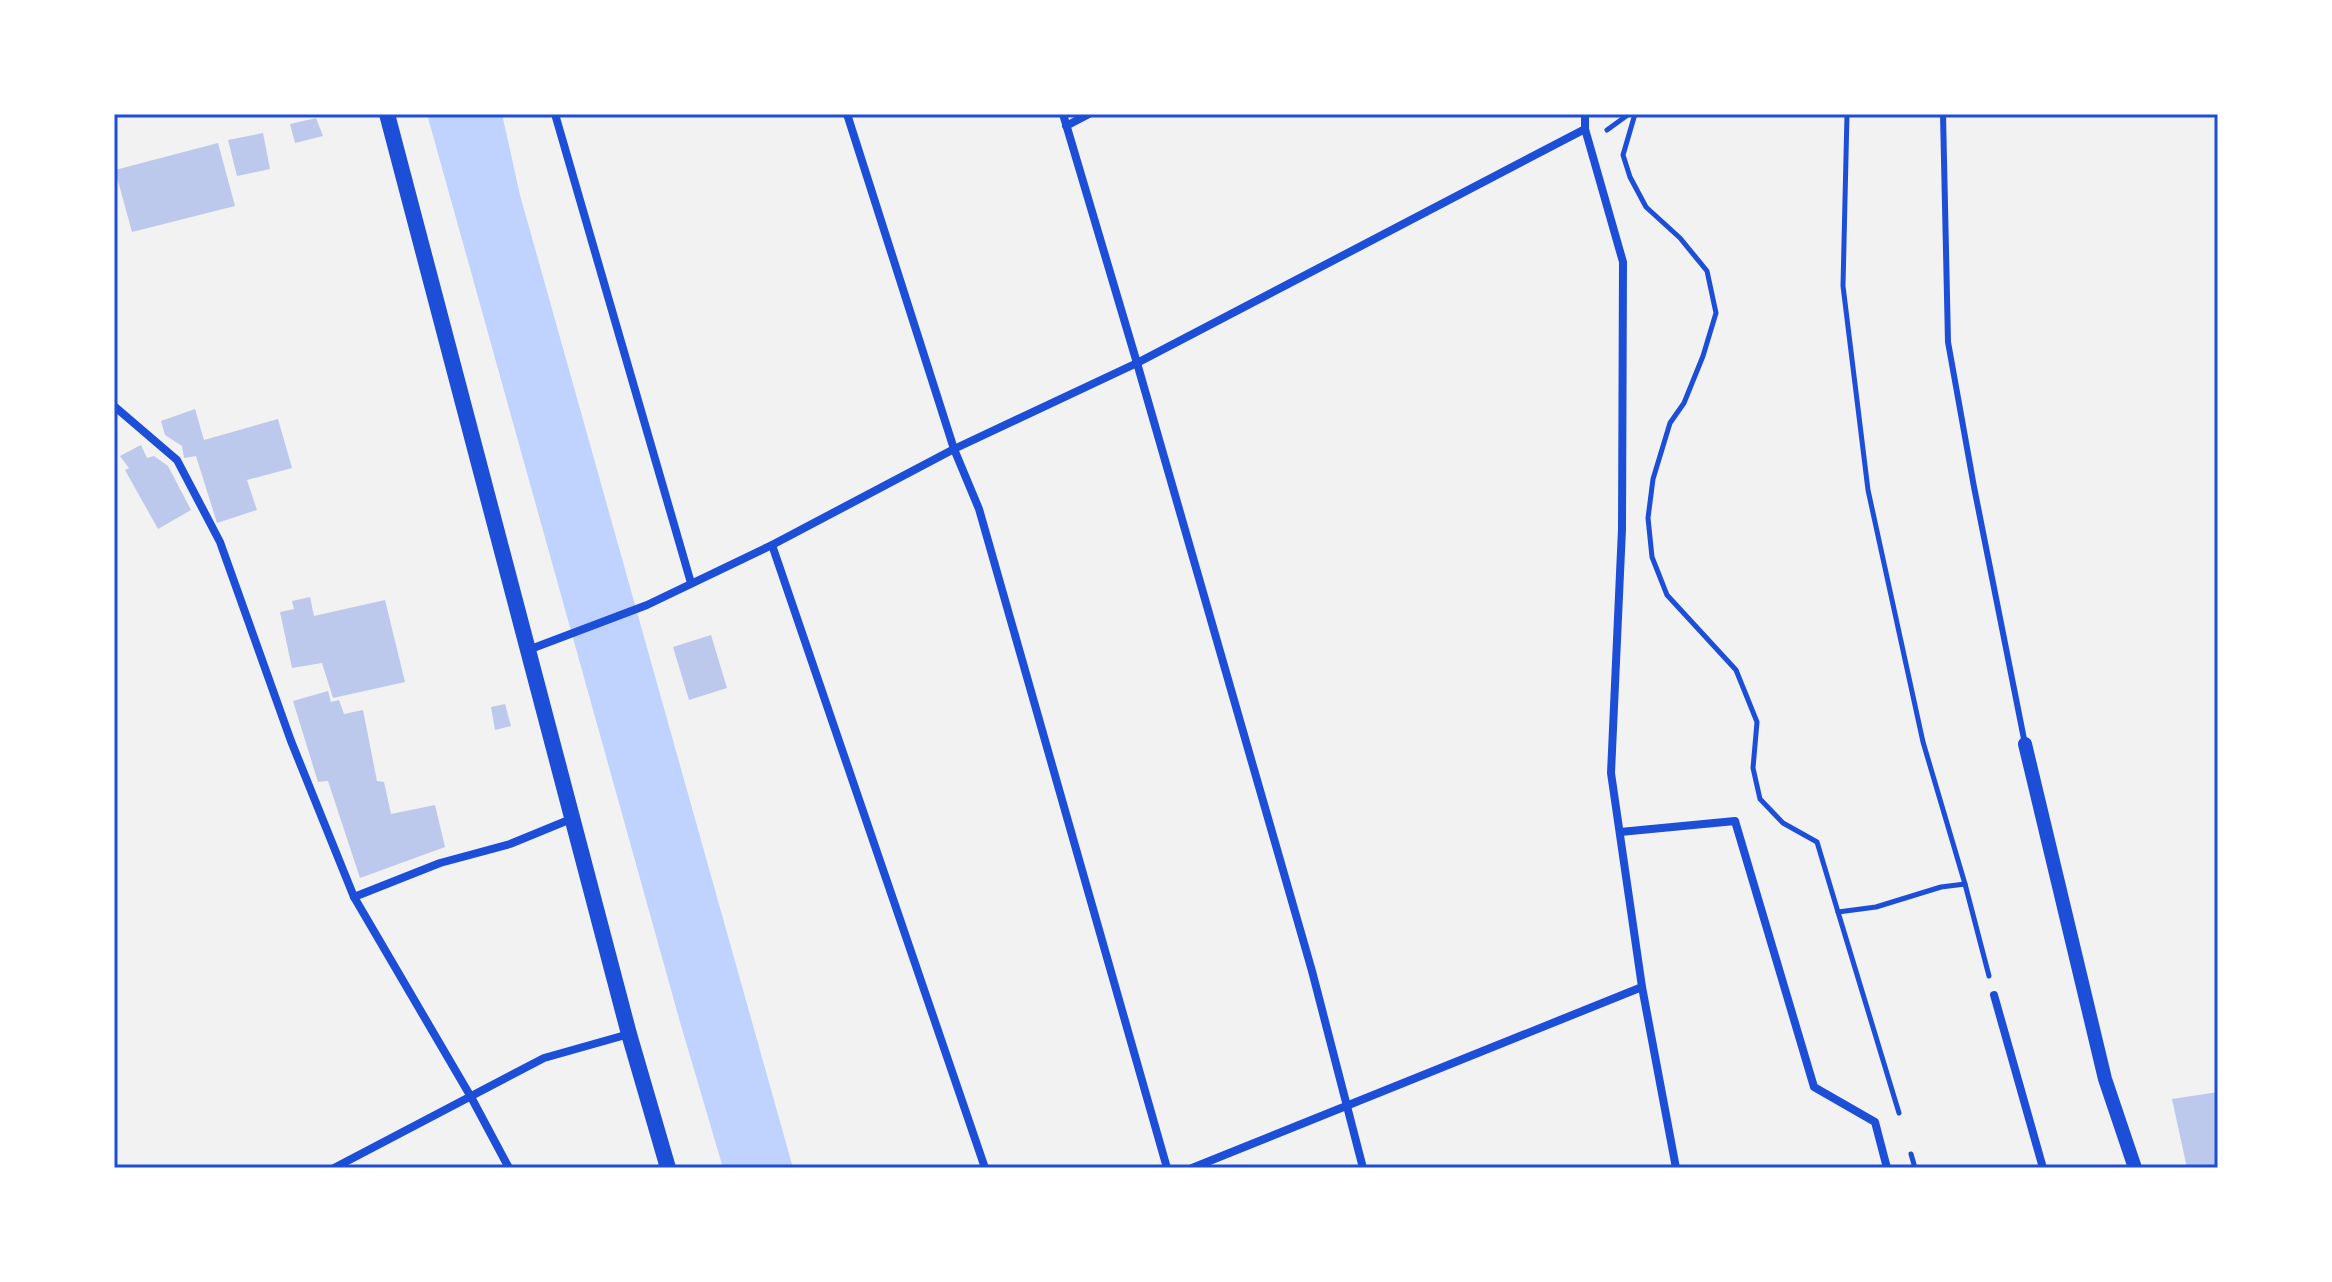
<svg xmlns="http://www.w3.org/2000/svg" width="2332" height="1282" font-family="'Asap Condensed',sans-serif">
<rect width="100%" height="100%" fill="#f2f2f2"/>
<path fill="#bfd3fe" d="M427 114H502L520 195 793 1168H723L680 1022Z"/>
<g fill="#bdc9ec">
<path d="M316 118 323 136 295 143 290 124Z"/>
<path d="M263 133 270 169 237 176 228 140Z"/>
<path d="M218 143 235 206 132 232 115 170Z"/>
<path d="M195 409 204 440 278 419 292 468 247 480 257 510 217 523 196 456 184 458 182 446 165 435 161 421Z"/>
<path d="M141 445 147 458 154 456 168 466 191 510 158 529 125 470 129 468 120 456Z"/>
<path d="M310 597 314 616 385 600 405 682 333 698 322 663 292 668 280 612 294 609 292 601Z"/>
<path d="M711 635 727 688 689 700 673 647Z"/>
<path d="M328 691 331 702 339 700 344 714 363 710 377 781 384 782 391 814 435 805 445 847 360 878 328 781 318 782 293 701Z"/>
<path d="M505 704 511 726 495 730 491 707Z"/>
<path d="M2218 1092V1168H2187L2172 1099Z"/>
</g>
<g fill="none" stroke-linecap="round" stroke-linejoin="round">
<g stroke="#1d4ed8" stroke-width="5">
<path d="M1635 114 1623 155 1630 177 1646 207 1680 238 1707 271 1716 313 1703 356 1684 403 1670 423 1653 479 1648 518 1652 557 1667 595 1736 670 1757 722 1753 768 1760 799 1783 823 1817 842 1838 912 1876 907 1941 887 1965 884"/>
<path d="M1847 114 1843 286 1868 490 1923 742 1965 884 1989 976"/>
<path d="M1607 130 1629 114"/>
<path d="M1838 912 1899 1113"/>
<path d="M1911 1154 1915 1168"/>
</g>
<path stroke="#1d4ed8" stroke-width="6" d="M1943 114 1948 342 1974 487 2025 744"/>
<g stroke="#1d4ed8" stroke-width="8">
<path d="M555 114 691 583"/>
<path d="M847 114 954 449 979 509 1167 1168"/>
<path d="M1063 114 1137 363 1312 971 1363 1168"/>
<path d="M1585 114V129L1623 262 1622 529 1611 773 1642 987 1676 1168"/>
<path d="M1066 126 1089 114"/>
<path d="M114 406 177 460 220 542 291 741 354 897 471 1097 509 1168"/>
<path d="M772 545 985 1168"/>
<path d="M528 650 647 605 772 545 954 449 1137 363 1585 129"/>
<path d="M1620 832 1735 821 1814 1087 1875 1122 1887 1168"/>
<path d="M354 897 440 863 510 844 571 819"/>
<path d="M1994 995 2043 1168"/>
<path d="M334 1168 544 1058 629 1034"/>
<path d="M1192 1168 1642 987"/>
</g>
<path stroke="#1d4ed8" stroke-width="14" d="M2025 744 2105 1079 2135 1168"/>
<path stroke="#1d4ed8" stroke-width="16" d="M387 114 629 1034 668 1168"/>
</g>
<rect width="2332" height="1282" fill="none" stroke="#ffffff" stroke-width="232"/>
<rect x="116" y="116" width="2100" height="1050" fill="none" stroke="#1d4ed8" stroke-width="3"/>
</svg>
